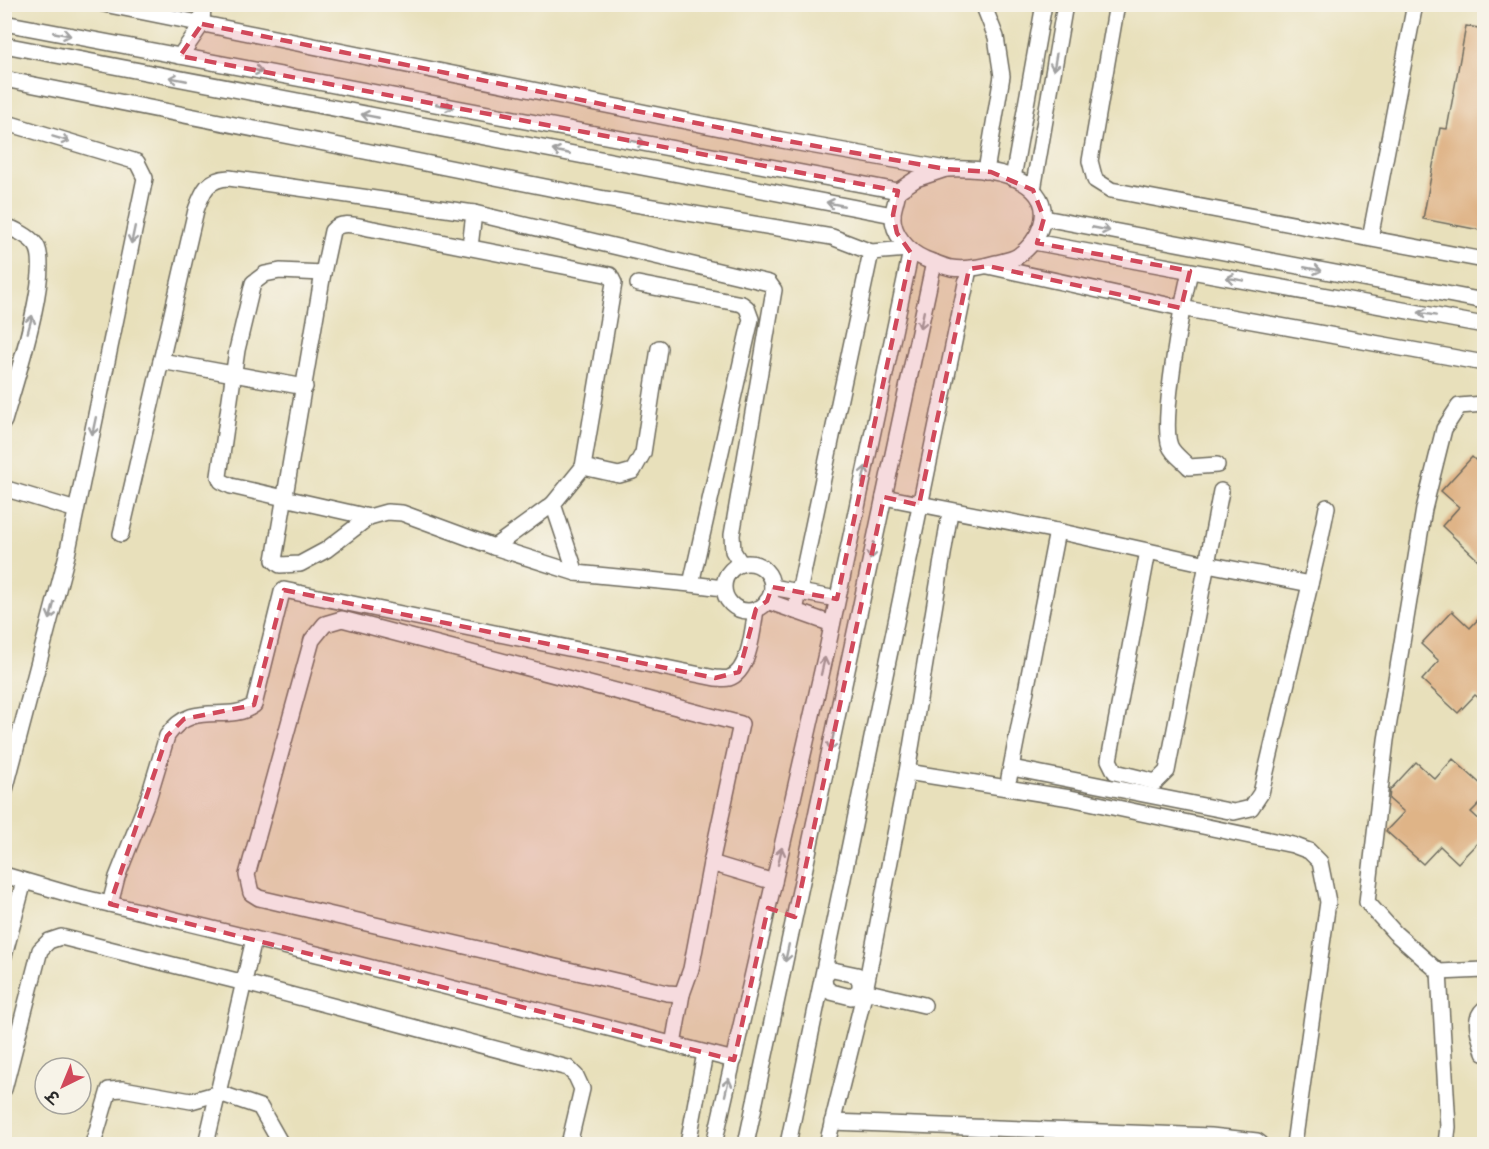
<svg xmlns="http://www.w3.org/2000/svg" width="1489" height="1149" font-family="Delius,'Playpen Sans Deva',sans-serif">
<rect width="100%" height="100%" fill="#f7f3e8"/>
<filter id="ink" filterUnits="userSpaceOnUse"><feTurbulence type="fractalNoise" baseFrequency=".0167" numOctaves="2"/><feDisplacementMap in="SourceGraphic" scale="12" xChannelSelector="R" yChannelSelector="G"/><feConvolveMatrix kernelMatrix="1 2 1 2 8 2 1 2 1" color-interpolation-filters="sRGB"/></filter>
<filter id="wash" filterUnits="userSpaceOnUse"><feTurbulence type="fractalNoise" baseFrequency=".008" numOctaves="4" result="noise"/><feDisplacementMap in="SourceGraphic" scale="24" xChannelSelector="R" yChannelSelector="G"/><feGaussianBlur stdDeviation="1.35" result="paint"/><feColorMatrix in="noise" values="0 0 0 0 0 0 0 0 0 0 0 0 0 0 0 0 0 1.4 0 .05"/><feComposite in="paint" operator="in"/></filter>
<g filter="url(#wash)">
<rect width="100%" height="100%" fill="#e8e0bb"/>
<g id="blocks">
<g fill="#dfb487">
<path d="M1466 26 1485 29V231L1423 219 1440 128 1447 129Z"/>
<path d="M1472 457 1485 469V553L1478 560 1442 526 1459 507 1441 491Z"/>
<path d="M1452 611 1470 628 1485 612V703L1475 695 1458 713 1422 680 1439 661 1421 644Z"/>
<path d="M1453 759 1485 788V798L1471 812 1485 825V835L1458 863 1440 846 1423 864 1386 831 1404 812 1389 799 1390 790 1416 762 1435 779Z"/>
</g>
</g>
</g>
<g filter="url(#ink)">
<use href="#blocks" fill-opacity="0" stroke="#6d6a5d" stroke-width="1.5"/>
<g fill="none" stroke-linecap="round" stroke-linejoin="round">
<g stroke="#6d6a5d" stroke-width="18">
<g id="minor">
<path d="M104 4 776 139 946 169"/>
<path d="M983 4 996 37 1002 76 986 171"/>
<path d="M1117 4 1090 161 1095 180 1111 190 1484 260"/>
<path d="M4 23 898 191"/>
<path d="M4 45 893 215"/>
<path d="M180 56 202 24 203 4"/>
<path d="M4 79 605 199 832 237 871 252 908 249"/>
<path d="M4 122 137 162 145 178 67 555 4 794"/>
<path d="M946 169C973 168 1012 170 1033 190 1055 211 1038 242 1018 256 1012 260 1003 261 996 263 982 267 966 270 951 268 942 266 933 262 925 259 908 252 891 233 893 213 894 206 897 198 898 191L916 179Z"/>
<path d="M1013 178 1044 4"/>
<path d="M1033 190 1065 4"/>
<path d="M1044 218 1484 301"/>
<path d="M4 226C15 229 29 236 36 245 53 269 13 389 4 421"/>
<path d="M1370 238 1415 4"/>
<path d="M1034 242 1484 325"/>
<path d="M470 247 474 213"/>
<path d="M988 266 1181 308 1484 363"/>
<path d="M1190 271C1183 301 1160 422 1170 446 1173 454 1184 461 1189 467L1217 465"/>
<path d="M323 273 280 271 265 274 253 283 237 350 219 476 221 481 231 486 369 517"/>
<path d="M638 284 742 304 747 308 751 319 691 584 723 588"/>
<path d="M161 361 305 387"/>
<path d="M1484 404 1459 406 1444 429 1424 509 1386 740 1367 902 1395 933 1439 972 1484 970"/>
<path d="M583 467 614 283 610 275 374 229C361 227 341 219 332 231L323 273 274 560 280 565 300 564 326 550 369 517 387 512 402 513 494 547 576 573 691 584"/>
<path d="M10 490 76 510"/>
<path d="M884 497 1057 531 1207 564 1310 584"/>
<path d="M121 534 196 210C203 191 207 179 229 178L474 213 769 283 774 290 732 535 733 551 741 564"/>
<path d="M494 547 553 504"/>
<path d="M1148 551 1109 760 1115 772 1156 782 1167 771 1221 491"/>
<circle cx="748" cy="587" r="24"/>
<path d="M576 573 553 504 583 467 619 475 633 471 643 453 659 348"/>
<path d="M772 587 837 599"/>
<path d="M767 601 832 624"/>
<path d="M795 611 871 252"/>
<path d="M342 619 741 724 711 863 691 969 682 994 667 993 259 898 251 893 247 875 312 640 325 624Z"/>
<path d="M1012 768 1234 812 1251 808 1261 793 1320 542 1327 507"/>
<path d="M907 772 1070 798 1293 845 1309 851 1320 862 1328 902 1294 1144"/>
<path d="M1009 778 1057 531"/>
<path d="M711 863 774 882"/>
<path d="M4 875 76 896 325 956 734 1060"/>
<path d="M110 904 117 877 148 799 167 736C193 698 227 725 254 705L282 592 284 590 715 678C719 678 725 679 729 678 750 672 753 627 756 609"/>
<path d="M4 956 24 881"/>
<path d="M833 970 857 975 860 982V990L851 997 831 992 825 987 824 978 829 971Z"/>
<path d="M1439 972 1448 1127 1446 1144"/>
<path d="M860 990 924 1005"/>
<path d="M1484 1009C1471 1020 1481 1038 1484 1053"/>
<path d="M673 1045 682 994"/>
<path d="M4 1089 40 950 49 941 61 937 245 983 568 1068 576 1076 582 1089 569 1144"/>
<path d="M832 1122 1211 1136 1257 1141 1261 1144"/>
<path d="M93 1144 109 1090 123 1089 191 1101 219 1093 260 1107 281 1144"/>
<path d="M206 1144 254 939"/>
<path d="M688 1144 705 1053"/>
<path d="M714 1144 828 645 911 251"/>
<path d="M746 1144 934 262"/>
<path d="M788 1144 969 269"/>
<path d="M827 1144 865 991 907 772 950 512"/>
</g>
</g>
<use href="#minor" stroke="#fff" stroke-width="15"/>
</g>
<defs><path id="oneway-shaft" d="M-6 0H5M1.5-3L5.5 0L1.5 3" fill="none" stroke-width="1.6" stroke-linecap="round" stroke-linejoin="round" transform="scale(1.5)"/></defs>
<g stroke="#a0a0a0">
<use href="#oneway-shaft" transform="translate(62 34) rotate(11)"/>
<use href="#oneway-shaft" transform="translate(1055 62) rotate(100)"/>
<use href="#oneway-shaft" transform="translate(254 70) rotate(11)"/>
<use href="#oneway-shaft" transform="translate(178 79) rotate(-169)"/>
<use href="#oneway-shaft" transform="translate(445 106) rotate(11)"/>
<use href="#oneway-shaft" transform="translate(370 116) rotate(-169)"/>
<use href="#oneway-shaft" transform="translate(61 139) rotate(17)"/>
<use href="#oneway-shaft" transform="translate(637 142) rotate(11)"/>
<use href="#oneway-shaft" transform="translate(561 152) rotate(-169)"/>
<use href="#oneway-shaft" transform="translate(835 204) rotate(-169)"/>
<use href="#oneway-shaft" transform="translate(1101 229) rotate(11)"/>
<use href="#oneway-shaft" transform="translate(133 235) rotate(102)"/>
<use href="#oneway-shaft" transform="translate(1313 269) rotate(11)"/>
<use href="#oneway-shaft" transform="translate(1235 279) rotate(-170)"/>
<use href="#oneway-shaft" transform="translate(1427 314) rotate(-170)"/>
<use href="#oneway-shaft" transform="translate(922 320) rotate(102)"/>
<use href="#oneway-shaft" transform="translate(30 324) rotate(-75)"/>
<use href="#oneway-shaft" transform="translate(94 426) rotate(102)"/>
<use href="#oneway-shaft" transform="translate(864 475) rotate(-78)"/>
<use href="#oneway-shaft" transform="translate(872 551) rotate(102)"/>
<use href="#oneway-shaft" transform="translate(52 611) rotate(104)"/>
<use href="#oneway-shaft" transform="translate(823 666) rotate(-77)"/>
<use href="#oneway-shaft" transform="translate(832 742) rotate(102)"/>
<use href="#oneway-shaft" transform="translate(780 856) rotate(-77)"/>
<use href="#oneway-shaft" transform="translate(787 953) rotate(102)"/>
<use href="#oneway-shaft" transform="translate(727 1087) rotate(-77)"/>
</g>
</g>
<path fill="#d1495b" fill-opacity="0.2" stroke="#d1495b" stroke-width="4.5" stroke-dasharray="12 8" stroke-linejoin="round" d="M202 24 776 139 946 169 991 172 1033 190 1044 218 1037 243 1190 271 1181 308 988 266 969 269 919 505 884 497 795 917 768 908 734 1060 110 904 167 736 184 719 254 705 284 590 715 678 739 672 756 609 767 601 772 587 837 599 911 253 897 233 893 215 898 191 180 56Z"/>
<rect width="1489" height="1149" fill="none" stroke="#f7f3e8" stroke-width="24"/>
<g transform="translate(63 1086) rotate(223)"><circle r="28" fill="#f7f3e8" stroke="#a5a39c" stroke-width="1.5"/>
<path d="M0-4.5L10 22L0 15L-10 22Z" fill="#d1495b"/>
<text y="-9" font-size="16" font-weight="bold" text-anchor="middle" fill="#2b2b2b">उ</text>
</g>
</svg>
